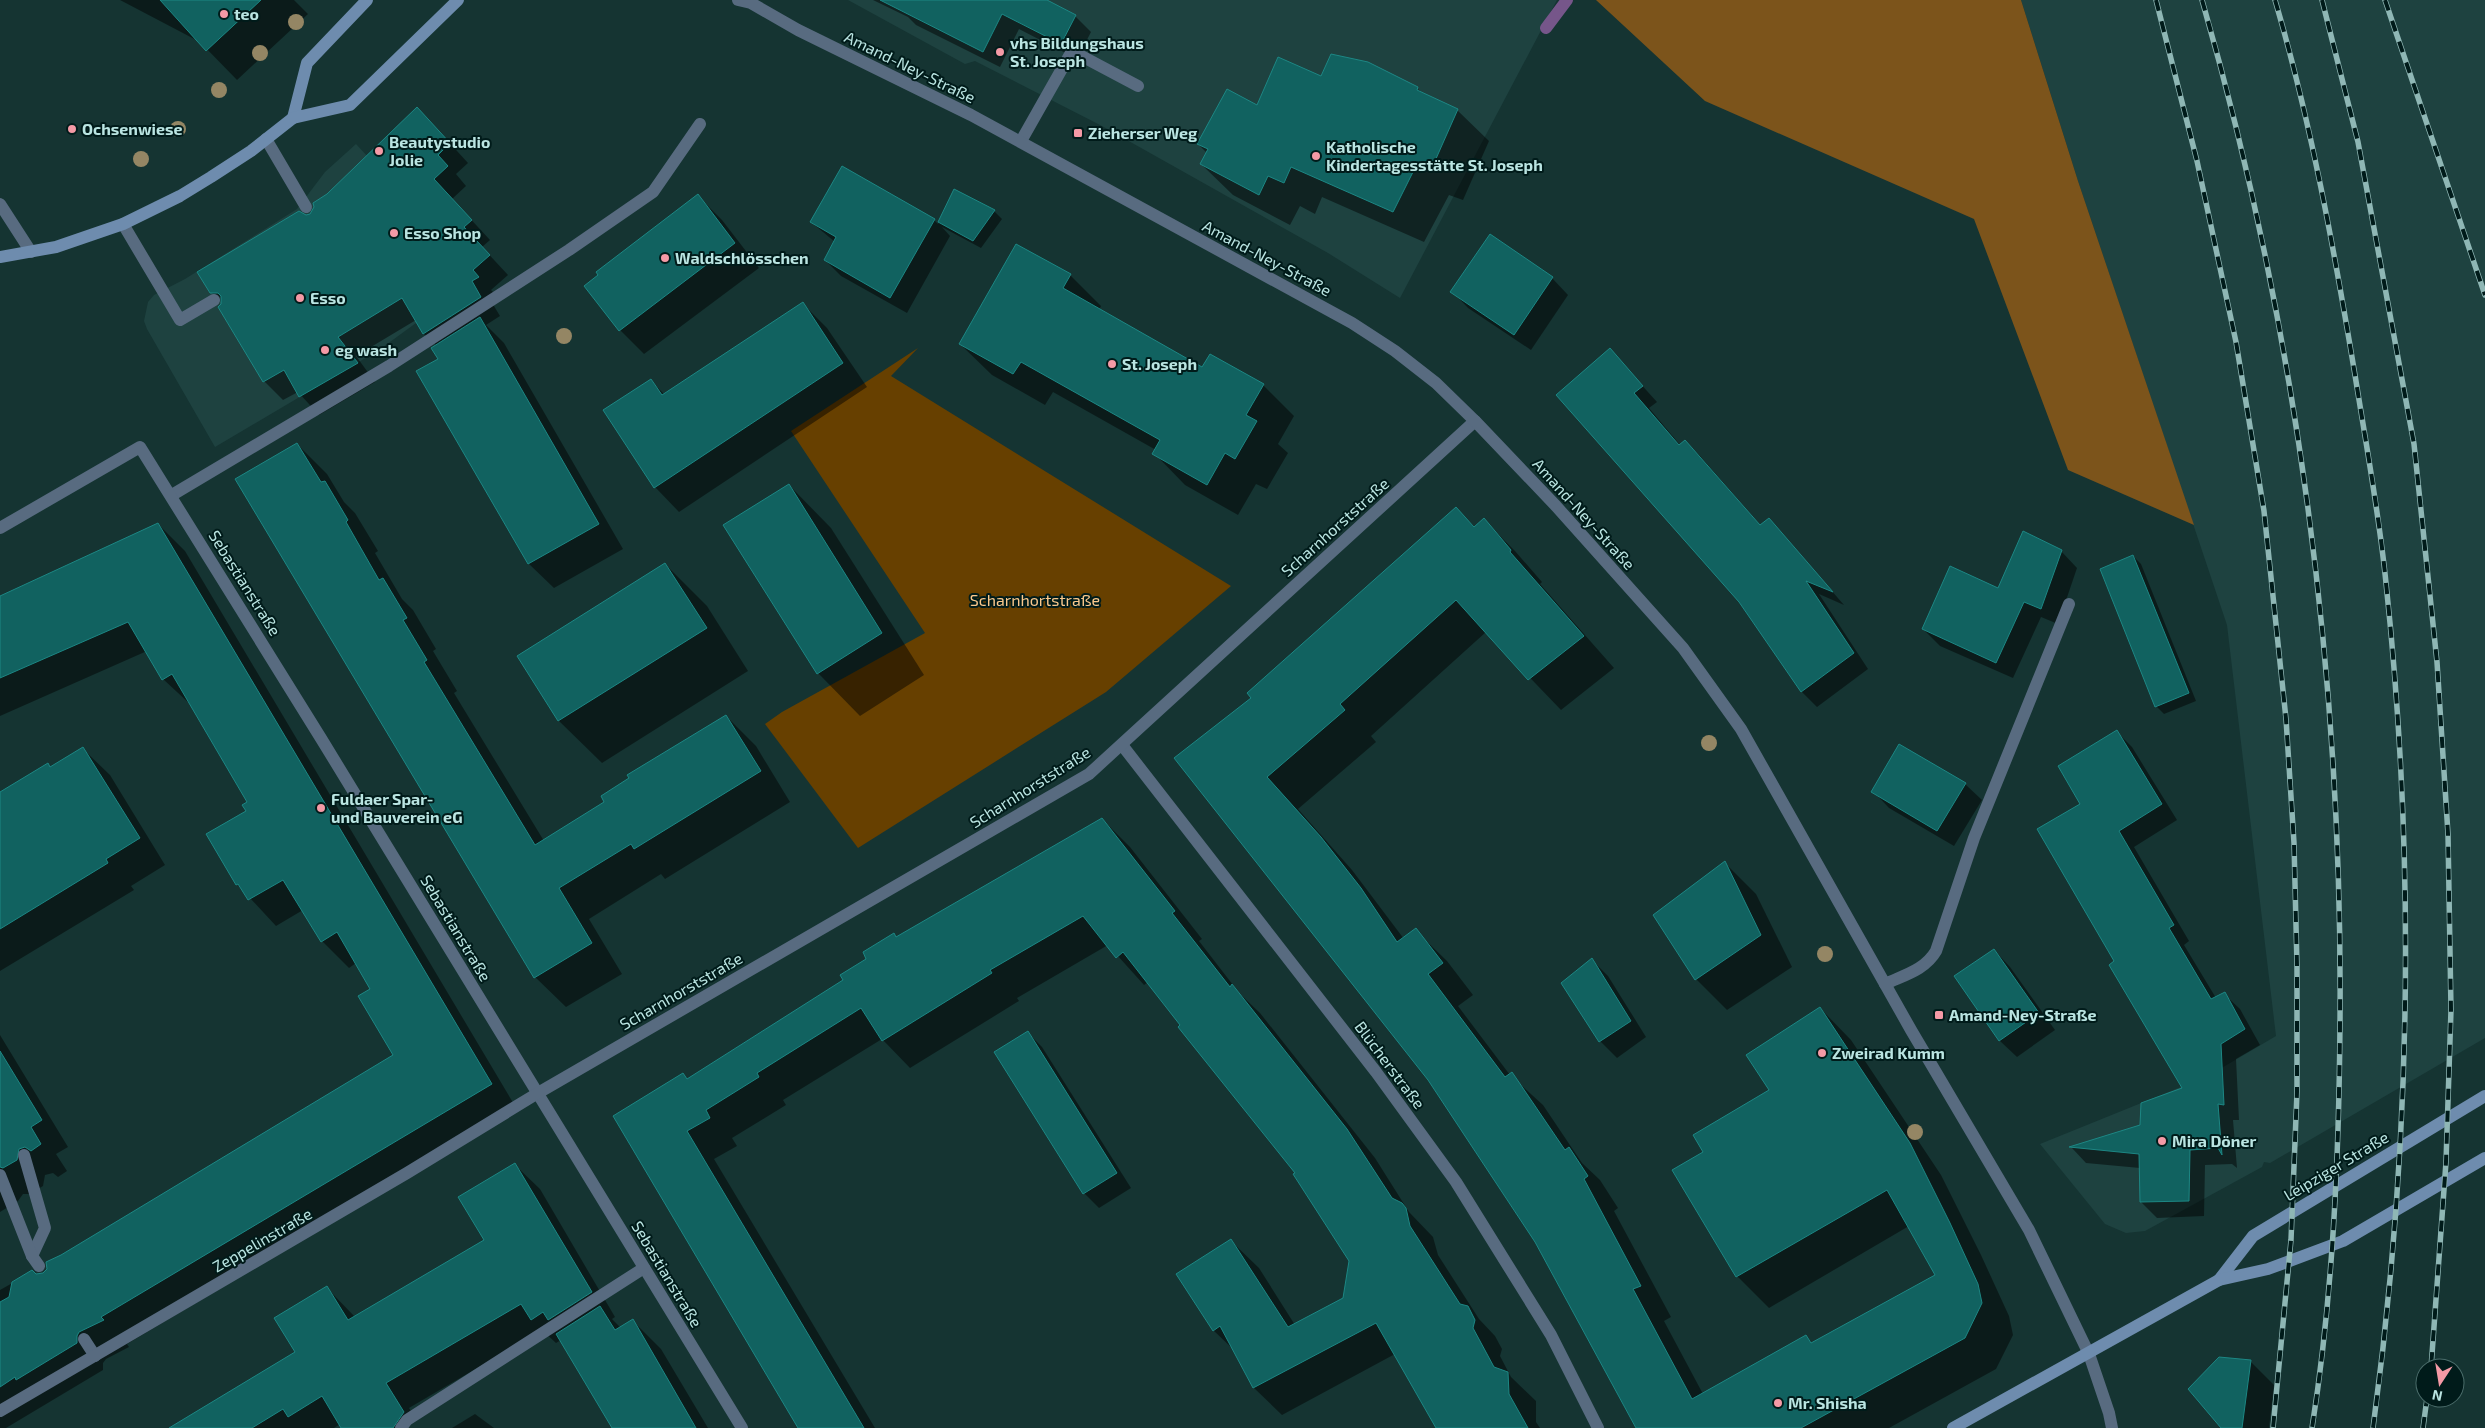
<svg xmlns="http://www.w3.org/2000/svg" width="2485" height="1428" font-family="'Exo 2',sans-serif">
<rect width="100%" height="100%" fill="#153432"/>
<g fill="#1e4240">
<path d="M848 0H1557L1400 298 1328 253 1102 126 975 61 965 64Z"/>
<path d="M2021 0H2485V1038L2270 1163 2264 1162 2262 1167 2145 1231 2126 1233 2105 1224 2040 1144 2208 1076 2276 1036 2227 625 2078 181Z"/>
<path d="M356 144 479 277 379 350 215 447 147 329 144 321 148 302 154 295 185 279 297 209 325 172Z"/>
</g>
<path fill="#674000" d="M918 348 891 376 1231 586 1106 692 858 848 765 724 782 712 925 633 791 431Z"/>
<path fill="#7c541b" d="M1596 0H2021L2078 181 2194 525 2068 470 1974 219 1705 101Z"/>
<g fill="#0007">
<path d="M120 0H294L308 14 237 80 200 42Z"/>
<path d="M873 0H1045L1075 16 1091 32 1077 59 1019 29 1000 67 916 25 908 17Z"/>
<path d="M1322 77 1417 88 1423 94 1457 110 1489 141 1463 200 1449 195 1424 242 1322 197 1315 214 1300 206 1290 225 1233 195 1201 164 1207 153 1198 144 1258 107Z"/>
<path d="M436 128 468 163 456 174 466 186 452 199 490 240 482 247 508 275 491 290 497 296 491 301 500 316 486 325 504 343 623 549 554 588 529 564 418 372 440 359 437 346 424 334 416 320 356 356 375 382 319 415 298 392 283 400 264 381 223 304 211 292 305 216 311 215Z"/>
<path d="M954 191 994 211 1002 219 981 248 942 227 950 236 907 313 841 276 825 260 835 242 811 222 934 220 938 224Z"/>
<path d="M698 196 722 220 759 268 644 354 620 330 600 275Z"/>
<path d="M1070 275 1101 306 1099 310 1203 369 1263 385 1294 416 1278 444 1288 453 1267 489 1256 484 1238 515 1185 485 1154 453 1156 450 1053 392 1045 405 992 375 960 344Z"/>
<path d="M1552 278 1568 295 1531 350 1468 308 1452 291Z"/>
<path d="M803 304 827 328 867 387 679 512 655 487 650 380 665 395Z"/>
<path d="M1610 350 1657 402 1649 408 1681 446 1685 441 1700 456 1761 526 1769 519 1844 605 1819 594 1868 669 1817 707 1802 692 1740 602Z"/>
<path d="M297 444 327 474 344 502 355 513 378 551 375 553 402 599 413 610 436 649 433 651 457 691 454 693 544 841 606 802 726 716 756 746 790 802 665 879 661 874 589 919 622 974 566 1007 535 977Z"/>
<path d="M789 485 831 528 924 675 860 716 818 673Z"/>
<path d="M1456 509 1476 528 1484 520 1515 551 1542 582 1540 584 1614 668 1561 710 1486 632 1371 736 1376 742 1298 809 1352 870 1404 939 1415 930 1447 961 1473 995 1458 1006 1510 1075 1543 1105 1582 1163 1600 1180 1618 1208 1614 1211 1671 1317 1664 1321 1703 1394 1806 1337 1813 1344 1936 1275 1909 1226 1769 1308 1737 1276 1674 1170 1705 1152 1770 1090 1820 1008 1851 1040 1941 1175 1981 1255 2009 1316 2013 1335 1996 1369 1889 1428H1636L1537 1242 1429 1080 1176 758 1253 698Z"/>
<path d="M158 524 185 551 518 1111 127 1344 129 1347 106 1359 103 1363V1370L6 1428H0V1290L32 1272 36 1275 44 1274 62 1256 394 1055 372 989 356 963 349 968 322 941 303 910 276 926 237 884 249 802 191 705 163 679 147 651 0 716V597Z"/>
<path d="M2061 551 2077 568 2058 624 2041 617 2013 678 1940 646 1923 629 1999 590Z"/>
<path d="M2133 556 2141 564 2196 701 2164 714 2156 706Z"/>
<path d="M665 564 707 606 748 671 602 763 559 721 519 656Z"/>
<path d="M2117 732 2132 747 2177 820 2134 847 2189 941 2184 945 2216 998 2224 994 2240 1009 2260 1045 2236 1059 2239 1120H2233L2237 1168 2232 1164 2205 1165 2204 1216 2157 1218 2141 1202 2140 1168 2086 1163 2072 1148 2141 1125 2184 1088 2116 961 2081 804Z"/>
<path d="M1900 745 1965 784 1982 800 1954 846 1889 808 1873 791Z"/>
<path d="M83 749 110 775 165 865 131 886 134 890 0 971V794Z"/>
<path d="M1102 819 1130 847 1202 939 1199 941 1240 994 1260 1013 1375 1158 1409 1212 1433 1237 1438 1255 1479 1319 1495 1336 1502 1349 1500 1356 1511 1377 1536 1401V1422L1540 1428H1448L1395 1354 1282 1415 1254 1388 1235 1351 1213 1330 1231 1241 1259 1268 1295 1325 1345 1298 1351 1261 1297 1173 1148 982 1144 985 1108 945 1017 998 1019 1001 910 1068 882 1039 783 1100 786 1105 732 1138 737 1146 714 1159 875 1428H800L614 1116 683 1074 688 1080 845 980 896 938Z"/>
<path d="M1725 863 1756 894 1792 967 1727 1010 1696 979Z"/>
<path d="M1994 950 2010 967 2055 1030 2017 1057 2000 1041 1956 977Z"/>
<path d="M1592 960 1608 976 1646 1037 1617 1058 1600 1041Z"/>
<path d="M1027 1032 1042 1047 1131 1188 1099 1208 1084 1193Z"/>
<path d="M0 1035 68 1147 56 1154 67 1171 58 1177 53 1173 45 1175 43 1186 30 1194H23L18 1201 0 1212Z"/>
<path d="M515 1165 540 1189 615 1317 612 1319 621 1328 633 1321 661 1349 708 1428H613L561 1340 556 1343 542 1330 409 1408 417 1420 403 1428H343L340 1424 334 1428H171L297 1352 327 1288 355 1317 486 1241Z"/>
<path d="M2250 1361 2274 1385 2269 1428H2223Z"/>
<path d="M475 1414 494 1428H452Z"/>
</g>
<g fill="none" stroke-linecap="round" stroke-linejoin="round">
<path stroke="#76568a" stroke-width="12" d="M1546 28 1567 0"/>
</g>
<g fill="#116260" stroke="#1d8784">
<path d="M160 0H261L206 51Z"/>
<path d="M880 0H1047L1076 15 1061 44 1002 14 983 52Z"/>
<path d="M1331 54 1368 62 1418 87 1417 90 1458 109 1431 170 1417 164 1393 212 1291 167 1284 183 1268 176 1259 195 1200 164 1208 149 1197 144 1227 89 1257 105 1278 57 1321 76Z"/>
<path d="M417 107 450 143 438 155 448 166 434 179 472 220 464 227 490 255 473 270 479 277 472 281 481 297 423 334 402 298 338 337 358 363 299 397 284 370 263 382 218 307 221 304V296L218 293H210L197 272 299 211 306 215 310 214 314 207 313 203 327 194Z"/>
<path d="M842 166 935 219 890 298 824 260 836 237 810 222Z"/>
<path d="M954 189 995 210 973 241 938 222Z"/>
<path d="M698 194 735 243 619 331 584 286 598 275 596 272Z"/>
<path d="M1490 234 1553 277 1514 335 1450 292Z"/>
<path d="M1016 244 1071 274 1063 288 1202 367 1210 354 1264 384 1246 415 1257 421 1235 459 1225 453 1207 485 1152 454 1160 440 1021 362 1013 374 959 344Z"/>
<path d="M803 302 843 363 654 488 603 410 651 379 662 395Z"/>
<path d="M480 317 599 524 528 564 416 371 438 359 431 348Z"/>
<path d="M1610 348 1643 386 1634 393 1679 445 1685 440 1760 525 1769 518 1833 592 1806 581 1854 653 1801 692 1739 602 1556 395Z"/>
<path d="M297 443 321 482 325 481 348 520 346 522 379 580 383 578 407 618 403 620 427 660 424 662 535 845 604 802 601 796 629 778 627 775 726 715 761 771 634 849 631 844 559 888 592 943 534 978 235 479Z"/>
<path d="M789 484 882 633 817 674 723 525Z"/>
<path d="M1456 507 1474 527 1484 518 1511 550 1510 552 1584 636 1528 680 1456 600 1340 704 1345 710 1267 777 1321 837 1361 888 1397 942 1416 928 1443 963 1428 974 1505 1077 1512 1072 1565 1150 1569 1147 1588 1176 1584 1179 1641 1286 1633 1289 1692 1399 1806 1335 1811 1343 1935 1275 1887 1190 1736 1277 1672 1170 1703 1152 1693 1135 1769 1090 1746 1055 1820 1007 1910 1143 1950 1223 1978 1284 1982 1303 1965 1338 1801 1428H1636L1535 1242 1428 1080 1174 758 1251 698 1247 693Z"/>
<path d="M158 523 492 1084 101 1317 104 1320 79 1332 77 1336V1343L16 1380 15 1377 0 1387V1302L9 1297 12 1282 32 1270 36 1274 43 1273 47 1269 46 1262 61 1255 393 1055 358 996 370 989 337 932 321 942 283 880 248 900 238 884 236 885 206 834 246 811 242 805 247 802 172 674 162 680 128 622 0 678V596Z"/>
<path d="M2023 531 2062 550 2041 609 2024 602 1996 663 1922 629 1950 566 1998 588Z"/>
<path d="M2133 555 2189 693 2155 707 2100 569Z"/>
<path d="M665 563 707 628 558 721 517 656Z"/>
<path d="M2117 730 2162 804 2119 831 2174 925 2169 928 2211 999 2225 992 2245 1029 2221 1044 2224 1105 2218 1104 2222 1155 2218 1148 2190 1150 2189 1201 2140 1202 2139 1154 2069 1147 2140 1125 2141 1103 2182 1088 2109 965 2114 961 2037 829 2080 804 2058 766Z"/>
<path d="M1899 744 1966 783 1937 831 1871 792Z"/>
<path d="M83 747 140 838 106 859 108 863 0 929V792L48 763 50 767Z"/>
<path d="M1102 818 1175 911 1172 913 1230 987 1232 984 1347 1129 1392 1198 1402 1203 1406 1208 1410 1226 1460 1304 1468 1306 1475 1320 1473 1328 1494 1367 1508 1372 1509 1394 1528 1428H1436L1376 1323 1253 1388 1220 1326 1213 1331 1176 1274 1231 1239 1288 1327 1343 1298 1349 1261 1293 1174 1295 1173 1178 1027 1180 1025 1123 952 1116 958 1083 916 990 970 992 973 882 1041 861 1008 757 1073 759 1077 706 1110 710 1118 687 1131 864 1428H798L613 1116 683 1073 687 1079 843 980 840 975 866 959 863 952 894 933 896 937Z"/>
<path d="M1725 861 1761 935 1695 980 1653 915Z"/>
<path d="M1994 949 2039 1013 1999 1041 1954 976Z"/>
<path d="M1592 958 1631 1021 1599 1042 1561 983Z"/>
<path d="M1028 1031 1117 1173 1083 1194 994 1052Z"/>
<path d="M0 1051 42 1120 31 1127 41 1144 31 1151 25 1147 19 1149 17 1160 3 1168 0 1167Z"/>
<path d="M515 1163 592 1292 548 1320 543 1312 531 1320 521 1304 386 1383 404 1412 393 1428H341L322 1396 288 1417 283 1409 252 1428H169L295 1352 274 1318 327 1286 348 1320 484 1240 458 1197Z"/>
<path d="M600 1306 615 1330 633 1319 696 1428H612L556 1334Z"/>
<path d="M2219 1357 2251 1360 2242 1428H2221L2188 1389Z"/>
</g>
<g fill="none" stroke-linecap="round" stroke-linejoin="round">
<g stroke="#586b80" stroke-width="12">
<path d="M266 139 306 207"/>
<path d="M1021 141 1072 51 1138 86"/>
<path d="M0 204 31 252"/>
<path d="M123 224 180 320 214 300"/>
<path d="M172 495 389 366 569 250 653 192 700 124"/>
<path d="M1885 984C1904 975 1925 970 1936 951L1974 838 2069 604"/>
<path d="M24 1155 45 1228 32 1256"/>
<path d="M0 1175 32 1256 39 1266"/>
<path d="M84 1339 95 1356"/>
<path d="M401 1428 407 1420 644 1268"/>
</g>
<g stroke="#586b80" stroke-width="12">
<path d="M0 528 140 447 322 740 742 1428"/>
<path d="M1122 745 1376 1072 1456 1182 1551 1335 1598 1428"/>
<path d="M2089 1354 2109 1413 2112 1428"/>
<path d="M0 1411 407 1173 538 1093 1089 774 1475 421"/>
</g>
<path stroke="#586b80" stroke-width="12" d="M738 0 751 3 798 30 971 115 1352 323 1395 351 1436 383 1475 421 1556 506 1683 648 1741 729 1911 1030 2029 1230 2089 1354"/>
<g stroke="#6e8cae" stroke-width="12">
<path d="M293 118 307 63 367 0"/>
<path d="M0 257 56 247 123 224 180 196 211 177 251 151 293 118 350 105 458 0"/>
<path d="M2219 1280 2253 1236 2485 1096"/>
<path d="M1953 1428 2219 1280 2268 1269 2343 1241 2485 1158"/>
</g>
<g stroke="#8fb7b5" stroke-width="5.5">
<g id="rail">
<path d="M2156 0 2197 161 2236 342 2264 511 2286 719 2294 843 2297 966V1092L2291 1240 2273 1428"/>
<path d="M2202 0C2297 329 2343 681 2340 1023 2339 1158 2333 1295 2312 1428"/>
<path d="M2275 0C2311 122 2334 249 2355 375 2366 444 2379 513 2386 583 2416 864 2411 1148 2373 1428"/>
<path d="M2322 0 2358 142 2414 444 2437 662 2448 834 2451 1010 2446 1162 2431 1368"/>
<path d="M2385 0 2485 295"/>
<path d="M2423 1428 2427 1398"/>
</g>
</g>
<use href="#rail" stroke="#001b1a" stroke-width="4" stroke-dasharray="11" stroke-linecap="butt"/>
</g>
<g fill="#948664">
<circle cx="296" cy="22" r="8"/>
<circle cx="260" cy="53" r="8"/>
<circle cx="219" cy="90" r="8"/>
<circle cx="178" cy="129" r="8"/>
<circle cx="141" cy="159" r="8"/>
<circle cx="564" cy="336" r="8"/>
<circle cx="1709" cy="743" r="8"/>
<circle cx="1825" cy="954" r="8"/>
<circle cx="1915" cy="1132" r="8"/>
</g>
<g fill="#f49aa6" stroke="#001b1a" stroke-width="2">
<circle cx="224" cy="14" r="5"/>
<circle cx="1000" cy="52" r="5"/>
<circle cx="72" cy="129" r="5"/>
<rect x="1073" y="128" width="10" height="10" rx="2.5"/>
<circle cx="379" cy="151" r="5"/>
<circle cx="1316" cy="156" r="5"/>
<circle cx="394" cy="233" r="5"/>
<circle cx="665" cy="258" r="5"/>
<circle cx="300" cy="298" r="5"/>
<circle cx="325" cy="350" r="5"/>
<circle cx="1112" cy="364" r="5"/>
<circle cx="321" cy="808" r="5"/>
<rect x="1934" y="1010" width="10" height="10" rx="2.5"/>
<circle cx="1822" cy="1053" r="5"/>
<circle cx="2162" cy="1141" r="5"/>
<circle cx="1778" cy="1403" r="5"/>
</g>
<g text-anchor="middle" stroke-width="4" stroke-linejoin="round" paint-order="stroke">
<g font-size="16" font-weight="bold" fill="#bae5e2" stroke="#001b1a" text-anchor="start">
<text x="234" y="20">teo</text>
<text x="1010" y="49">vhs Bildungshaus<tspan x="1010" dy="18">St. Joseph</tspan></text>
<text x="82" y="135">Ochsenwiese</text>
<text x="1088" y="139">Zieherser Weg</text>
<text x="389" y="148">Beautystudio<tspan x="389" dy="18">Jolie</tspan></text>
<text x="1326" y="153">Katholische<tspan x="1326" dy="18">Kindertagesstätte St. Joseph</tspan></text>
<text x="404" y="239">Esso Shop</text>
<text x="675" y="264">Waldschlösschen</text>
<text x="310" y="304">Esso</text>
<text x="335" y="356">eg wash</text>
<text x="1122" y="370">St. Joseph</text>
<text x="331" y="805">Fuldaer Spar-<tspan x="331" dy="18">und Bauverein eG</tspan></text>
<text x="1949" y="1021">Amand-Ney-Straße</text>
<text x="1832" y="1059">Zweirad Kumm</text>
<text x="2172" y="1147">Mira Döner</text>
<text x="1788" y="1409">Mr. Shisha</text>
</g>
<g font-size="16" fill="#bae5e2" stroke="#001b1a">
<text transform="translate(910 67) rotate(26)" y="6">Amand-Ney-Straße</text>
<text transform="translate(1267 258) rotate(28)" y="6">Amand-Ney-Straße</text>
<text transform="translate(1584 514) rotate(48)" y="6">Amand-Ney-Straße</text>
<text transform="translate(1335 527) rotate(-42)" y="6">Scharnhorststraße</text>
<text transform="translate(245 583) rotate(58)" y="6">Sebastianstraße</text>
<text transform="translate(1030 787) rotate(-32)" y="6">Scharnhorststraße</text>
<text transform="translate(456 928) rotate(59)" y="6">Sebastianstraße</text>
<text transform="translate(681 991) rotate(-30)" y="6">Scharnhorststraße</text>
<text transform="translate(1390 1065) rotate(53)" y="6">Blücherstraße</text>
<text transform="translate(2336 1166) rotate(-31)" y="6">Leipziger Straße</text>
<text transform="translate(262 1240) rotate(-30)" y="6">Zeppelinstraße</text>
<text transform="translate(667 1274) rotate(59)" y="6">Sebastianstraße</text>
</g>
<g font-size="16" fill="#fbc98d" stroke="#001b1a">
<text x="1035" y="606">Scharnhortstraße</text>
</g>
</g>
<g transform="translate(2440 1383) rotate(192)"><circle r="24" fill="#001b1a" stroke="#4a6c6a"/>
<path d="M0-4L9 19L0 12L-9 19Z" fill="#f49aa6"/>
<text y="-8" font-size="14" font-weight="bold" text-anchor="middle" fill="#bae5e2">N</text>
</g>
</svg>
